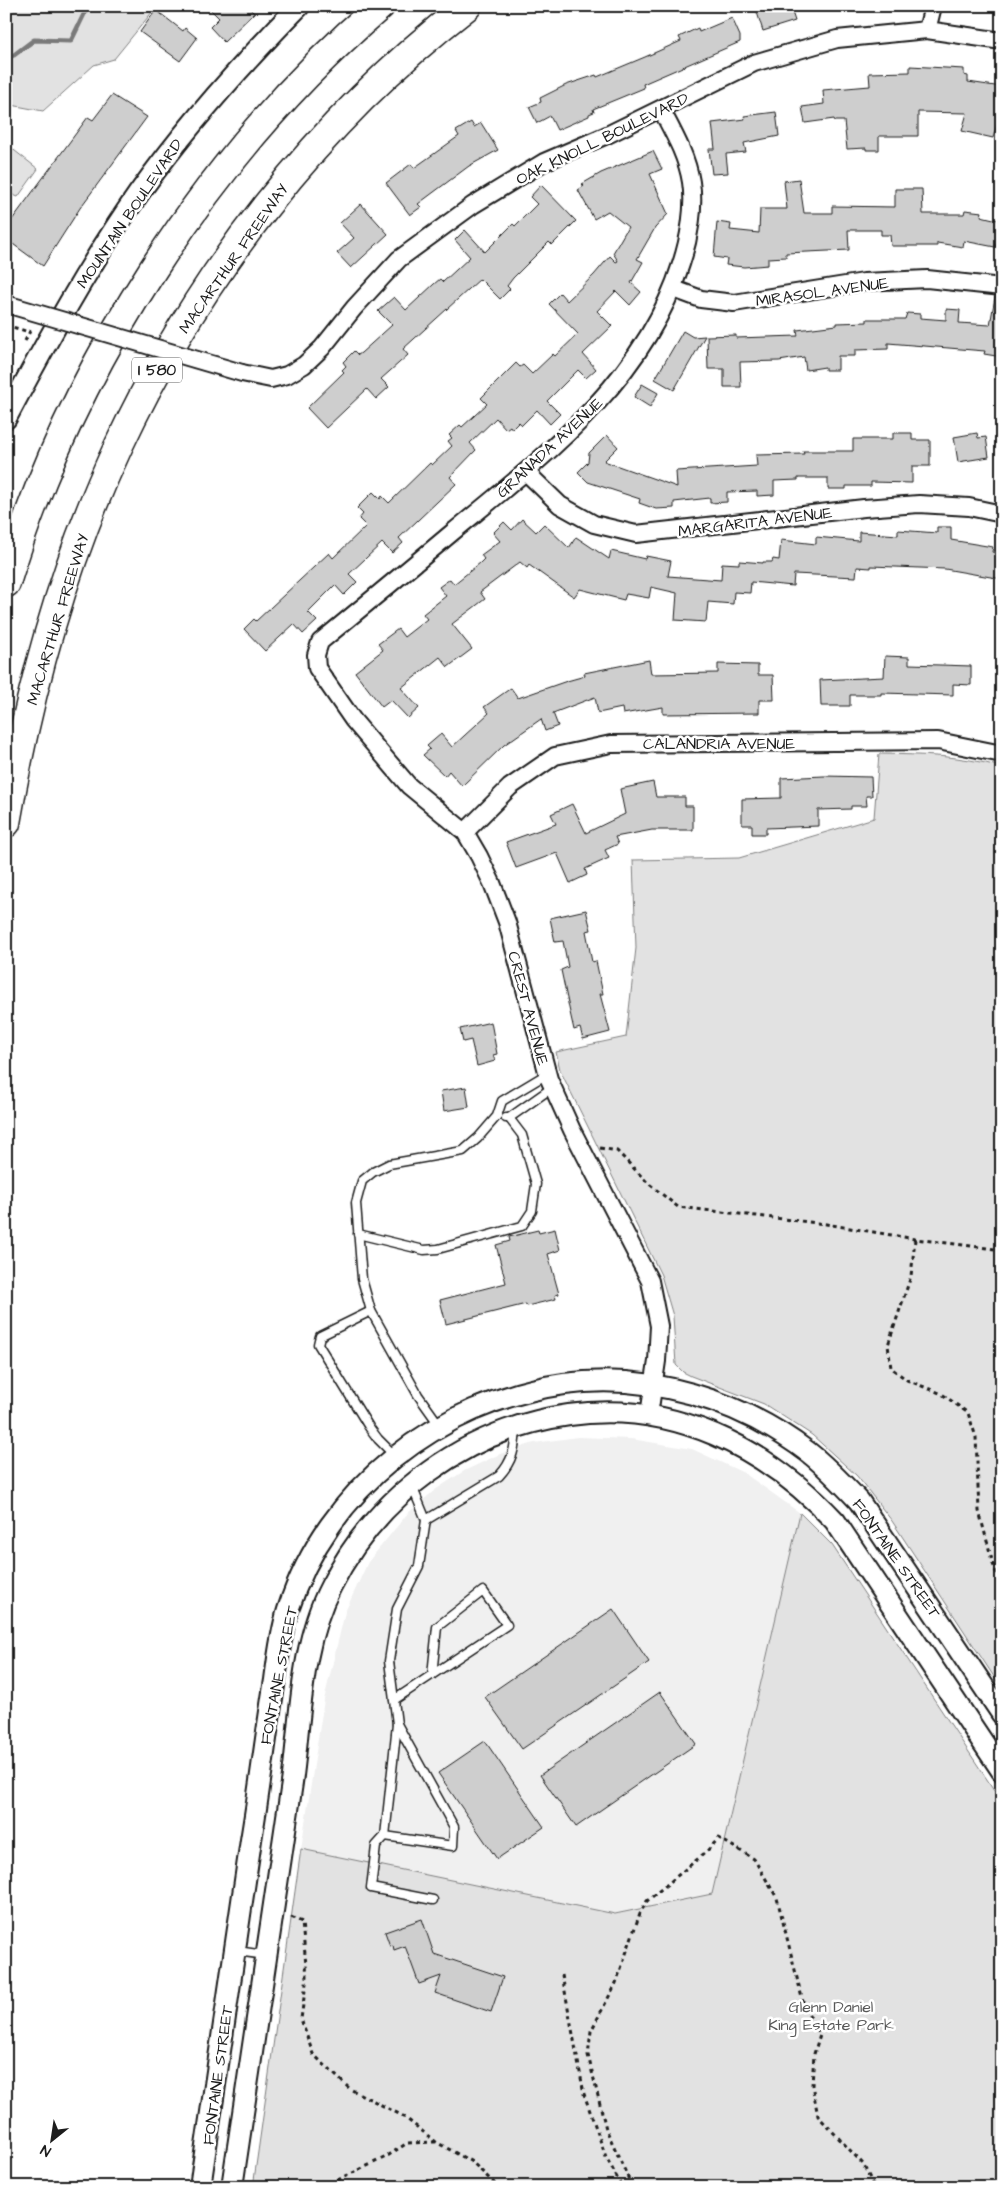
<svg xmlns="http://www.w3.org/2000/svg" width="1008" height="2193" font-family="'Architects Daughter',sans-serif">
<rect width="100%" height="100%" fill="#fff"/>
<filter id="ink" filterUnits="userSpaceOnUse"><feTurbulence type="fractalNoise" baseFrequency=".02" numOctaves="2"/><feDisplacementMap in="SourceGraphic" scale="10" xChannelSelector="R" yChannelSelector="G"/><feConvolveMatrix kernelMatrix="1 2 1 2 8 2 1 2 1" color-interpolation-filters="sRGB"/></filter>
<g filter="url(#ink)">
<path fill="#f0f0f0" d="M578 1437 631 1439 692 1449 744 1473 800 1513 712 1894 615 1914 609 1940 301 1849 324 1700 345 1612 368 1562 408 1513 435 1490 464 1471 500 1454 534 1443Z"/>
<g fill="#e2e2e2" stroke="#7f7f7f">
<path d="M6 6H157L114 59 94 65 43 111 6 104Z"/>
<path d="M6 147H10L38 169 18 197 6 192Z"/>
<path d="M879 754C925 755 957 755 1002 767V1689L892 1521 857 1476 812 1435 764 1404 691 1376 683 1372 676 1365 673 1316 661 1275 560 1070 556 1052 626 1037 636 948 633 860 739 858 874 818Z"/>
<path d="M800 1513 832 1545 1002 1802V2187H253L301 1849 615 1914 712 1894Z"/>
</g>
<g fill="none" stroke-linecap="round" stroke-linejoin="round">
<g stroke="#7a7a7a" stroke-width="5">
<path d="M6 58 14 55 34 40 71 41 88 6"/>
<path d="M999 1041H1002"/>
</g>
</g>
<g fill="#cecece" stroke="#1c1c1c">
<path d="M207 6H247L254 13 224 42 210 27 219 18Z"/>
<path d="M755 6H790L795 21 763 31Z"/>
<path d="M156 10 183 31 185 28 197 38 180 61 140 32Z"/>
<path d="M732 18 740 36V42L643 84 644 88 593 109 594 112 589 114V116L557 130 550 116 537 123 529 107 541 102 540 98 566 85 596 75 597 77 645 57 681 41 679 37 698 28 699 32Z"/>
<path d="M910 66 964 69V75L968 76V82L1002 87V107L993 138 962 131 967 113 918 112V136H879V150H866V148L847 149 844 121H835L834 119 805 123 802 107 824 104 823 90 870 86 869 73 910 72Z"/>
<path d="M112 95 147 117 80 208 43 266 6 239V228L88 117 93 120Z"/>
<path d="M776 112 779 136 744 143 746 152 726 154 728 173 712 174 709 149H715L712 123 745 119 744 116Z"/>
<path d="M471 122 474 127 481 123 498 150 469 166 418 204 421 207 410 215 386 183 411 164 414 168 459 136 456 131Z"/>
<path d="M653 151 662 169 650 174 668 214 655 228 637 259 643 262 631 283 641 292 630 305 616 291 597 311 612 326 583 354 596 369 586 378 578 370 547 401 560 414 550 424 537 410 522 425 519 422 512 429 510 426 506 429 496 418 470 443 476 450 450 477 456 484 399 538 403 543 392 553 382 543 349 574 357 582 344 595 335 585 308 612 317 621 303 634 294 624 265 651 244 629 254 619 256 621 329 553 333 558 366 526 359 519 363 514 357 508 373 492 380 499 382 496 389 503 430 463 432 465 452 446 448 441 452 438 449 435 460 425 462 427 487 404 481 398 516 363 520 367 523 365 532 374 553 354 555 356 578 334 549 304 560 293 567 301 594 275 610 256 616 262 618 261 613 253 628 227 608 211 594 219 578 190 584 186 582 184 601 173Z"/>
<path d="M799 179 804 213H832V206L895 207V189H922L923 214H964L965 210 982 212 981 216 1002 221V244L997 243 995 247 964 241 963 247 937 243V246H891L890 235H881V230H848L849 250 786 253V257L768 258V265L744 267 726 265 727 259 714 257 717 222 731 224 730 230 759 233 760 209H787L784 181Z"/>
<path d="M541 185 576 221 552 245 549 242 513 278 507 286 510 289 500 299 480 279 403 349 408 355 381 379 389 387 376 399 367 389 326 428 307 408 344 372 342 370 346 366 343 362 354 351 358 355 361 353 392 325 378 311 394 297 406 310 434 284 440 279 443 282 470 257 455 240 465 230 485 252 513 224 515 226 537 204 530 197Z"/>
<path d="M361 204 388 234 351 268 337 253 354 238 340 223Z"/>
<path d="M995 297 1002 298V357L984 354 985 351 888 343V349L855 350V356H838V370H825V367L806 370 804 357 779 361 740 362 741 387H724V369H708L707 336 736 335V338L798 336 797 330 837 325V323L867 322V319H905L907 313 920 314V318L946 320V309L960 310 959 323 990 325Z"/>
<path d="M683 331 693 337 705 336 674 390 655 379Z"/>
<path d="M642 384 658 393 650 407 634 397Z"/>
<path d="M893 433H912V440H930V466H912V483L871 482V486H846V489H828V478H798V480L774 481V495L757 496V491L727 492V502L710 503V498L674 502V508L656 509 639 503 640 499 588 482 578 472 588 462 589 453 607 435 618 447 604 461 677 487 676 471 757 466 756 455 804 454 803 451H853V439H893Z"/>
<path d="M977 433 978 438 986 437 989 457 958 462 954 437Z"/>
<path d="M522 519 536 532 544 524 569 548 576 537 609 559 611 551 645 559 646 556 671 561 668 576 721 580 722 563 739 564V561L763 563V562H772L773 559 779 560 781 540 816 544V537L859 541V532L898 535V530L937 533V527H951V540L993 547 992 552 1002 555V579L945 569 871 566V568L857 567 856 577 794 574 793 586 751 582 750 593 734 592 733 604 708 602 706 622 675 620 677 593 651 587 649 598 626 594 624 600 580 589 574 597 529 565 527 568 520 562 480 592 485 599 452 624 472 649 448 667 440 657 401 688 419 708 408 718 391 700 382 707 355 672 383 650 378 644 398 629 404 637 427 619 423 614 446 596 439 587 450 579 454 584 480 563 484 559 481 555 500 541 493 533 504 522 512 530Z"/>
<path d="M885 656 909 657V664L971 666V685L953 684V695L881 693V695H850V706H821L820 680 884 677Z"/>
<path d="M649 660 651 674 718 673V664L758 665V675H773L774 700H759V713L663 714V707L623 714 622 708 598 713 595 697 553 713 558 726 545 731 541 719 504 745 462 786 449 771 445 776 423 755 430 749 427 746 441 734 452 747 489 713 484 707 511 688 518 698 567 681 585 676 584 673Z"/>
<path d="M824 776 871 777 872 796H866L867 806H851V809L818 810V826L766 828V834H752V825H742V799L781 798V778Z"/>
<path d="M653 782 656 797H685V806H693V830H652L615 837 618 844 605 850 609 858 585 869 587 875 570 883 557 853 516 868 506 842 556 824 551 814 572 804 586 833 625 814 620 789Z"/>
<path d="M586 910 591 930 586 931 592 962 596 961 603 994H600L610 1032 583 1039 580 1028 574 1030 569 1008 561 970 568 967 563 941 555 942 550 918Z"/>
<path d="M491 1022 497 1054 493 1055 495 1061 477 1066 471 1040 463 1042 460 1029Z"/>
<path d="M466 1087 469 1107 444 1111 441 1091Z"/>
<path d="M555 1229 560 1250 548 1254 559 1294 555 1295 556 1299 527 1306 526 1304 446 1324 440 1300 506 1283 496 1245 510 1241 509 1237 538 1230 539 1233Z"/>
<path d="M613 1609 649 1662 522 1749 485 1697Z"/>
<path d="M660 1692 696 1744 576 1827 540 1775Z"/>
<path d="M485 1741 544 1827 497 1859 438 1773Z"/>
<path d="M422 1919 434 1954 503 1977 491 2012 435 1993 441 1976 419 1984 405 1946 394 1950 393 1945 390 1946 385 1932Z"/>
</g>
<g fill="none" stroke-linecap="round" stroke-linejoin="round">
<g stroke="#1c1c1c" stroke-width="11">
<g id="service">
<path d="M506 1118H509L553 1087"/>
<path d="M358 1234 424 1250 438 1249 522 1226 532 1211 536 1184 522 1135 509 1118"/>
<path d="M371 1311 320 1336 318 1344 369 1427 378 1439 395 1456"/>
<path d="M440 1426 418 1395 371 1311 362 1279 356 1203 362 1181 373 1172 389 1164 463 1151 478 1138 497 1116 502 1101 547 1074"/>
<path d="M412 1486 426 1520 419 1566 397 1609 389 1661 397 1724 385 1836 376 1846 371 1888 433 1900"/>
<path d="M426 1520 499 1476C513 1461 515 1448 516 1428"/>
<path d="M394 1700 507 1625 483 1591 437 1627 432 1675"/>
<path d="M385 1836 453 1846 454 1827 397 1724"/>
<path d="M237 1951 265 1955"/>
</g>
</g>
<g stroke="#1c1c1c" stroke-width="20">
<g id="minor">
<path d="M927 30 933 6"/>
<path d="M674 289 701 299 734 303 864 282 927 279 1002 287"/>
<path d="M242 373 271 379 287 375 304 365 322 348 354 308 399 259 473 205 544 162 607 135 754 63 837 39 927 30 1002 41"/>
<path d="M526 472 560 505 594 524 636 534 864 508 919 504 969 507 1002 514"/>
<path d="M465 832 510 787 555 756 611 744 938 741 1002 754"/>
<path d="M649 1415 657 1361 659 1326 650 1281 572 1130 549 1079 507 922 492 883 479 856 465 832 409 786 353 720 317 668 316 655 320 642C365 605 410 568 454 531 544 457 645 380 681 264 689 240 695 207 691 182 687 156 673 132 661 109"/>
</g>
</g>
<g stroke="#1c1c1c" stroke-width="24">
<g id="tertiary">
<path d="M6 418C47 341 89 264 139 193 187 126 241 65 299 6"/>
<path d="M200 2187C217 2071 234 1956 251 1840 260 1787 266 1733 275 1680 278 1657 281 1632 288 1610 327 1488 439 1402 564 1384 650 1372 739 1400 808 1452 826 1466 843 1484 859 1501L1002 1714"/>
<path d="M232 2187C252 2052 272 1917 292 1783 301 1718 300 1645 331 1586 377 1495 467 1429 569 1415 673 1400 765 1447 835 1521L1002 1771"/>
</g>
</g>
<g stroke="#1c1c1c" stroke-width="31">
<g id="motorway">
<path d="M6 583C71 368 209 153 380 6"/>
<path d="M6 823C28 694 63 564 119 445 198 276 319 120 467 6"/>
</g>
</g>
<g stroke="#1c1c1c" stroke-width="3" stroke-dasharray="4 4" stroke-linecap="butt">
<path d="M6 325 29 332"/>
<path d="M25 341 32 327"/>
<path d="M600 1148 617 1151 648 1183 678 1207 826 1224 915 1239 1002 1250"/>
<path d="M915 1239 911 1276 888 1345 891 1368 907 1380 942 1394 968 1413 976 1437 979 1511 993 1564 1002 1586"/>
<path d="M291 1917 302 1922 307 1976 301 2019 313 2054 350 2089 403 2116 436 2142 472 2162 493 2182 504 2187"/>
<path d="M562 1975 584 2094 606 2157 622 2187"/>
<path d="M323 2187 386 2157 407 2143 435 2142"/>
<path d="M630 2187V2182L606 2129 588 2055 591 2031 616 1983 640 1913 647 1901 706 1852 719 1838 754 1859 777 1898 804 2006 820 2034 814 2054 812 2085 818 2116 863 2164 874 2187"/>
</g>
<use href="#service" stroke="#fff" stroke-width="8"/>
<use href="#minor" stroke="#fff" stroke-width="16"/>
<use href="#tertiary" stroke="#fff" stroke-width="20"/>
<use href="#motorway" stroke="#fff" stroke-width="28"/>
<g stroke="#1c1c1c" stroke-width="20" stroke-linecap="butt">
<path id="minor-bridge" d="M6 304 242 373"/>
</g>
<use href="#minor-bridge" stroke="#fff" stroke-width="16"/>
</g>
</g>
<g text-anchor="middle" stroke-width="5" stroke-linejoin="round" paint-order="stroke">
<rect fill="#fff" stroke="#606060" stroke-width="1" x="132" y="357.5" width="50" height="25" rx="4"/>
<g font-size="15" font-weight="bold" fill="#1c1c1c">
<text x="157" y="375">I 580</text>
</g>
<g font-size="16" fill="#1c1c1c" stroke="#fff">
<text transform="translate(602 138) rotate(-26)" y="6">OAK KNOLL BOULEVARD</text>
<text transform="translate(129 213) rotate(-56)" y="6">MOUNTAIN BOULEVARD</text>
<text transform="translate(233 258) rotate(-55)" y="6">MACARTHUR FREEWAY</text>
<text transform="translate(822 291) rotate(-8)" y="6">MIRASOL AVENUE</text>
<text transform="translate(549 447) rotate(-43)" y="6">GRANADA AVENUE</text>
<text transform="translate(755 521) rotate(-7)" y="6">MARGARITA AVENUE</text>
<text transform="translate(57 619) rotate(-73)" y="6">MACARTHUR FREEWAY</text>
<text x="719" y="749">CALANDRIA AVENUE</text>
<text transform="translate(529 1008) rotate(75)" y="6">CREST AVENUE</text>
<text transform="translate(897 1558) rotate(55)" y="6">FONTAINE STREET</text>
<text transform="translate(278 1675) rotate(-79)" y="6">FONTAINE STREET</text>
<text transform="translate(217 2075) rotate(-82)" y="6">FONTAINE STREET</text>
</g>
<g font-size="16" fill="#575757" stroke="#fff">
<text x="831" y="2012">Glenn Daniel<tspan x="831" dy="18">King Estate Park</tspan></text>
</g>
</g>
<rect width="1008" height="2193" fill="none" stroke="#fff" stroke-width="25"/>
<rect x="12" y="12" width="983" height="2168" fill="none" stroke="#1c1c1c" stroke-width="2" filter="url(#ink)"/>
<g transform="translate(52 2140) rotate(210)" stroke="#ffffff" stroke-width="4" paint-order="stroke">
<path d="M0-4L9 19L0 12L-9 19Z" fill="#1c1c1c"/>
<text y="-8" font-size="14" font-weight="bold" text-anchor="middle" fill="#1c1c1c">N</text>
</g>
</svg>
